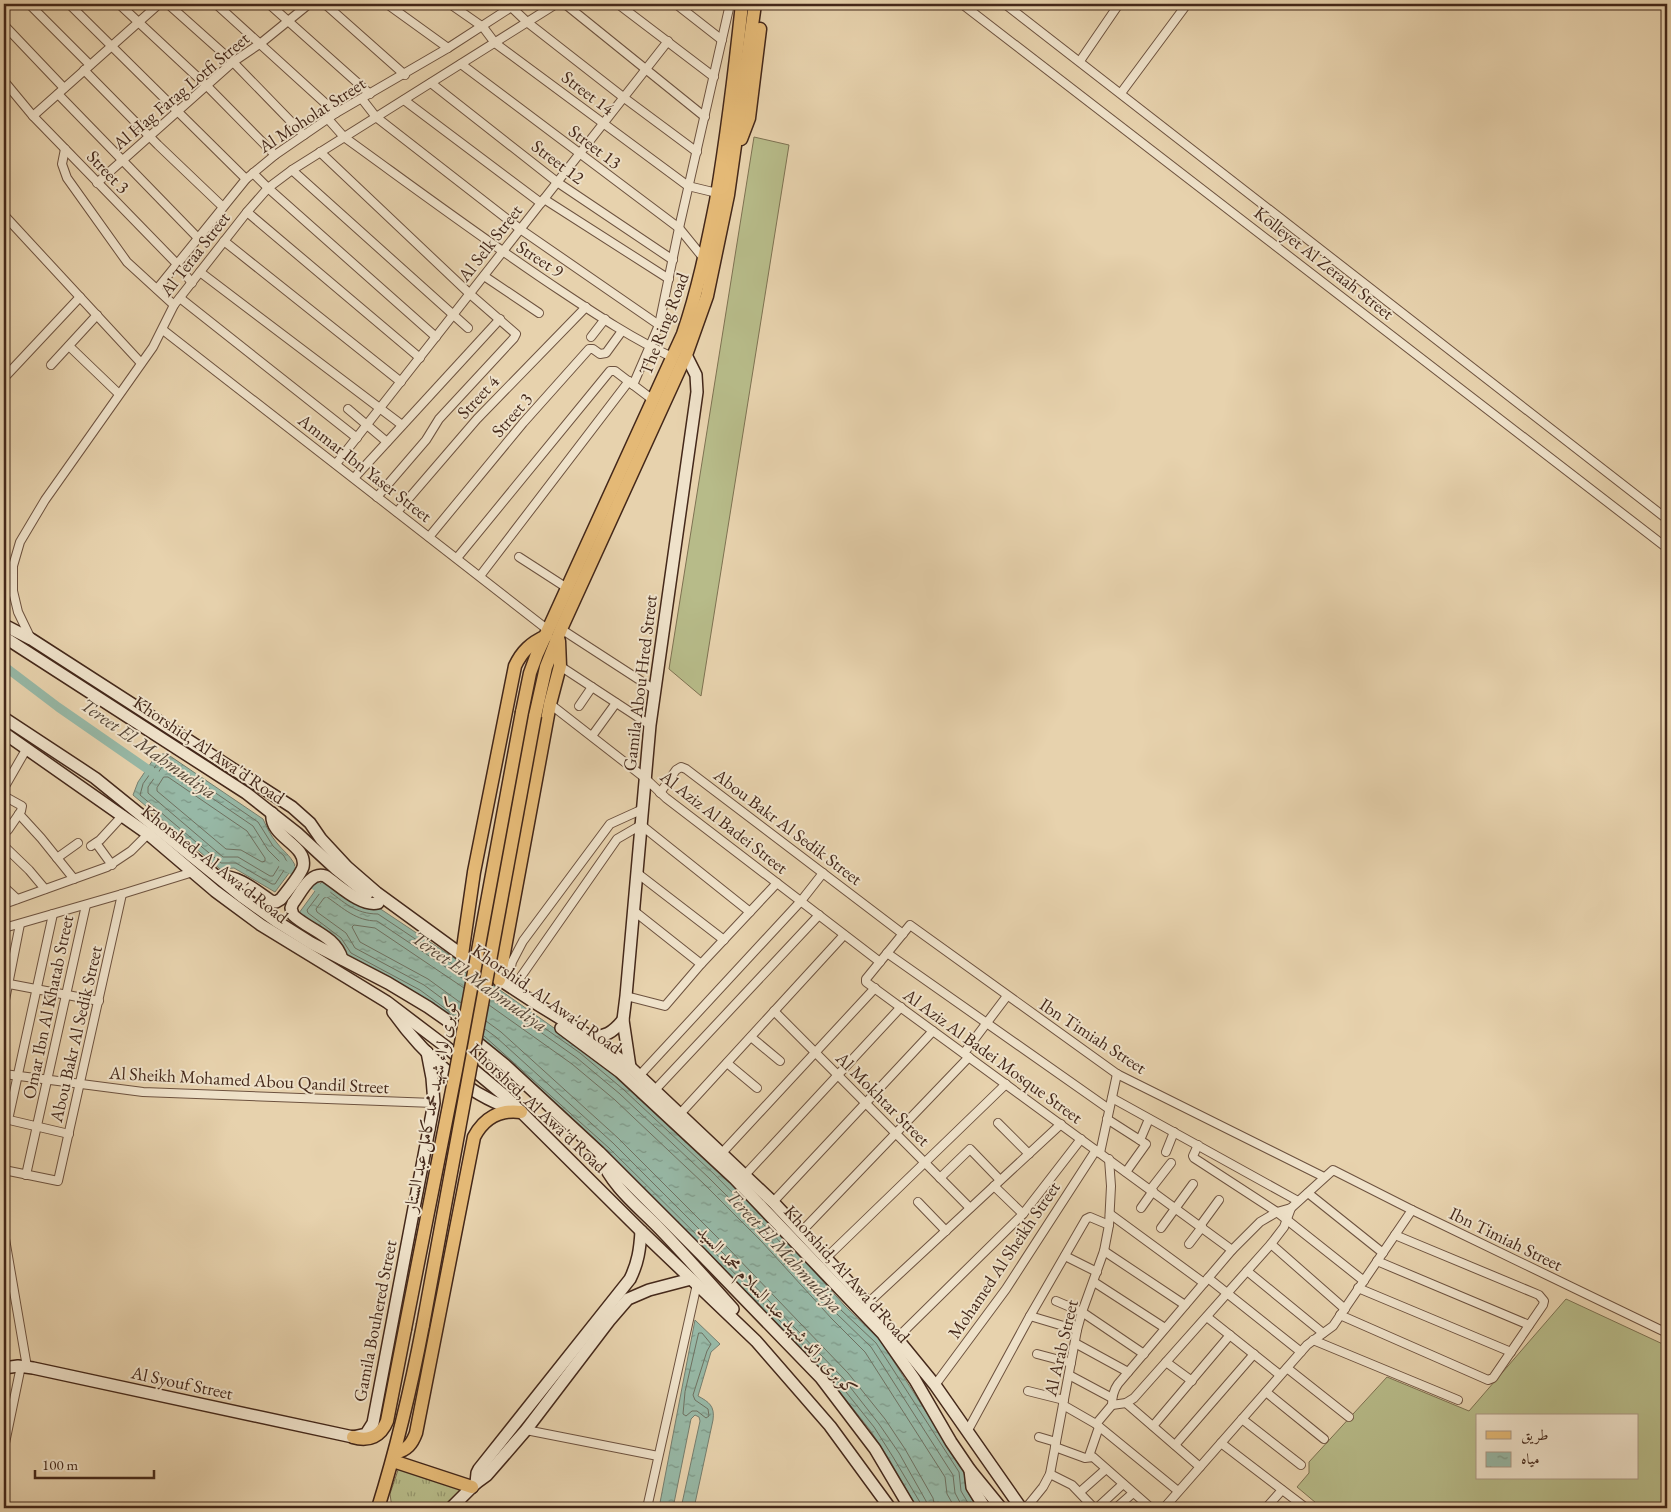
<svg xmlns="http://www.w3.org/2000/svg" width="1671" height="1512" font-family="'EB Garamond',Amiri,serif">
<defs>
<pattern id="park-tufts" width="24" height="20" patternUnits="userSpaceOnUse" patternTransform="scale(1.25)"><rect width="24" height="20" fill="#b7bb89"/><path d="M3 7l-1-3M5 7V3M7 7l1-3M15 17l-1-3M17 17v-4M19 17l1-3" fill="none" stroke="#96986f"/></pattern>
<pattern id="water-ripples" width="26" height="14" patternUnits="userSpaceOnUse" patternTransform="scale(1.25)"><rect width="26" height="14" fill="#97b8a6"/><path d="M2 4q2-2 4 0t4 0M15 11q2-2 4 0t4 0" fill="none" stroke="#7d9686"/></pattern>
</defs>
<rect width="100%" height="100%" fill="#e7d2ad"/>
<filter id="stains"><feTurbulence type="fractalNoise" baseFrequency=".004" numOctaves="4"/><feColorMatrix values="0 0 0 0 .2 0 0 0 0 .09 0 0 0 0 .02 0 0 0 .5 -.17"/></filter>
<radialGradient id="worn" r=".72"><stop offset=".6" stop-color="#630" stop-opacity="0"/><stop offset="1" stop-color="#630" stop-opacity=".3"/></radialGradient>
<g fill="#b7bb89" stroke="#7e7252" fill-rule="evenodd">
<path d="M754 137 789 145 701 696 669 669Z"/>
<path d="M1566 1299 1667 1346V1508H1322L1297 1487 1309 1473V1462L1387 1377 1469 1411ZM1477 1416H1637V1478H1477Z"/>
</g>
<path fill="url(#park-tufts)" stroke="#7e7252" d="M399 1467 461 1489 442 1508H392L390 1494Z"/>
<g fill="url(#water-ripples)" stroke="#767e6e">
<path d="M157 754H167L263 819C267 828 271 836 277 843 284 852 289 854 295 865L275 892 234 868 220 869 133 795 138 782Z"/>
<path d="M323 880C339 893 358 912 379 908L460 962 584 1049 627 1086 717 1170 776 1229 845 1306 880 1340 964 1471 966 1489 977 1508H917L889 1459 870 1430 835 1386 768 1315 488 1045 347 956 338 941 299 913Z"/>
<path d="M695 1320 720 1344 711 1352 698 1396C709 1402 715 1406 713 1420L694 1508H681L700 1421 699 1417 695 1415 691 1419 673 1508H659Z"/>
</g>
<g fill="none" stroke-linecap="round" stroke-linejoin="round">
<g stroke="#6e7060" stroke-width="1">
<path d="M161 759H166L258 822 273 846 284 856 288 864 275 884H272L236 863H221L140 795 143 784Z"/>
<path d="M165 766 253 826 268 850 281 863 273 876H270L238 857H223L148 793V787L162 767Z"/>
<path d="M164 777H168L247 831 265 858V861L262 862 241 850 226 849 157 791V788Z"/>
<path d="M492 991 580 1053 624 1090 714 1174 772 1233 841 1310 876 1343 959 1472 961 1491 971 1508"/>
<path d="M491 997 577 1058 620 1094 709 1178 768 1237 837 1314 871 1347 953 1475 955 1493 963 1508"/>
<path d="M461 1003 428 979 360 942 352 927 354 925 375 928 464 988"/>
<path d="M489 1005 572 1064 615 1100 704 1184 762 1242 832 1319 865 1352 945 1477 947 1494 955 1508"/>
<path d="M459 1011 424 985 355 948 346 933 317 912 316 909 324 898 327 897C343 908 356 921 377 921L465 980"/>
<path d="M458 1018 420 990 351 953 341 938 308 913 307 910 323 889H326C344 902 355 914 378 914L466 973"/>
<path d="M486 1021 501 1032 618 1138 728 1248 848 1373 885 1419 905 1449 933 1498 935 1508"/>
<path d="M485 1029 496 1037 613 1143 723 1253 843 1378 879 1424 899 1453 926 1501 928 1508"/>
<path d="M484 1036 609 1148 719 1257 838 1382 874 1427 893 1457 921 1504V1508"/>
<path d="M699 1333H702L711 1344 707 1351 693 1395 695 1400 708 1409 709 1416 706 1418 697 1411H692L686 1416 683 1414 685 1392Z"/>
</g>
<g stroke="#97b8a6" stroke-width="9">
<path d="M4 666 58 707 156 775"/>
<path d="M283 864 326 893"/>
</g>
<g stroke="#6d523f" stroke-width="10">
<g id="street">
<path d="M29 4 90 65"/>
<path d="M69 4 246 179"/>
<path d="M119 4 206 85 275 155"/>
<path d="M168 4 233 62 304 135"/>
<path d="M216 4 336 113"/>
<path d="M269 4 370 94"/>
<path d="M325 4 405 75"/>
<path d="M387 4 448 48"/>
<path d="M450 4 483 27 495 43 688 186 717 193"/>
<path d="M508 4 527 22 623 97 697 152"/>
<path d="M565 4 705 117"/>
<path d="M618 4 714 77"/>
<path d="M676 4 722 40"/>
<path d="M962 4 1667 548"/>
<path d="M1005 4 1667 519"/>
<path d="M4 25 64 88"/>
<path d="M1080 61 1119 4"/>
<path d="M461 64 679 228 705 260"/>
<path d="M84 70 158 145 223 207"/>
<path d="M4 81 33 116 177 264 192 283"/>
<path d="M431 83 557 182 673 260"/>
<path d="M1121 93 1187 4"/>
<path d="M58 94 198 238"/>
<path d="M362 99 376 117 520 229 659 325"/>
<path d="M404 100 541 203"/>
<path d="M33 116 159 4"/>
<path d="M328 119 344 137C416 189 487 242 561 291 597 315 633 339 672 357"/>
<path d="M65 149 62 164 67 178 127 262 174 305"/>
<path d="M320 152 470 294 516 334 514 338 439 419 426 440 377 497"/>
<path d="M292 170 468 328"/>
<path d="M253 173 268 188 436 337"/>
<path d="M97 183 233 62 261 43 309 4"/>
<path d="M544 199 669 279"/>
<path d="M247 212 420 358"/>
<path d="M4 215 141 363"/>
<path d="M224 241 401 382"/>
<path d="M200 272 402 425"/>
<path d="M484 276 539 313"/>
<path d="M157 289 246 179 275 155 336 113 448 48 516 4"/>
<path d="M180 298 357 438"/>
<path d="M163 330 548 630"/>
<path d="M591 337 605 319"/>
<path d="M69 346 119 394"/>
<path d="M51 365 97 315"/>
<path d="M4 378 80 297"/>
<path d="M633 385 659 325 679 228 730 4"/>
<path d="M348 409 387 442"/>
<path d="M336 464 668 41"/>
<path d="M354 478 500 319"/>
<path d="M397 512 477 419 586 307"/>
<path d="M429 537 523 423 589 349H593L600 354 606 353 622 331"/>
<path d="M519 557 567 588"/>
<path d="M457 558 610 371H615L653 400"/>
<path d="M480 576 629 381"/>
<path d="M561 629 655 690"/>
<path d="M31 639 18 612 13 591V566L20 542 45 500 153 347 174 305 247 212 268 188 292 170 556 4"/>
<path d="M560 666 650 725"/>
<path d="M550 704 645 778 666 798 880 962"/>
<path d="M579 706 592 687"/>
<path d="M592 736 616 703"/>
<path d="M4 788 27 748"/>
<path d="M660 793 676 770 681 767 686 769 903 934"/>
<path d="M4 796 22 806 21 811 8 830"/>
<path d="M19 814 41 838 74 879"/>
<path d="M96 843 112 865"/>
<path d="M4 846 29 870 45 889"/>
<path d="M91 846 100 840 123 815"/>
<path d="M57 858 78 843"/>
<path d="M637 873 724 940"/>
<path d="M4 887 17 899"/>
<path d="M4 904 107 867 131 851 148 834"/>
<path d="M634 911 701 964"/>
<path d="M4 928 122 894 193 872"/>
<path d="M887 953 1109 1109"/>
<path d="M4 983 99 1001"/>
<path d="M507 985 512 962 523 941 610 824 643 809"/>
<path d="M513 988 617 839 641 825 750 912"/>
<path d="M626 996 665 1006 701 964 777 883"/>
<path d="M4 1005 20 924"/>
<path d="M774 1011 970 1208"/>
<path d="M751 1037 780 1061"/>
<path d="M964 1053 1007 996"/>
<path d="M727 1063 757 1088"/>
<path d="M4 1074 143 1092 434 1103"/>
<path d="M639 1076 801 901 823 873"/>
<path d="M654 1091 819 915"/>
<path d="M1112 1098 1298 1201"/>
<path d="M679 1115 844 935"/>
<path d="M5 1119 69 1134"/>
<path d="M1107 1119 1146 1144 1126 1172"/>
<path d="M8 1120 53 914"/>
<path d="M998 1123 1029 1154"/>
<path d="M1140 1140 1149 1119"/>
<path d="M1198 1145 1193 1156 1194 1158 1277 1212 1364 1281"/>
<path d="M1166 1152 1174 1132"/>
<path d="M1100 1153 1117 1074"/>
<path d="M721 1154 875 988"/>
<path d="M4 1170 58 1181 122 894"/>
<path d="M26 1175 86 905"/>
<path d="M744 1176 901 1007"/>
<path d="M940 1178 970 1149 1000 1180"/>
<path d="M994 1186 1023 1214"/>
<path d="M1150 1190 1171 1163"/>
<path d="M1308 1193 1383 1253"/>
<path d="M773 1202 933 1031"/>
<path d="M918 1202 946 1231"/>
<path d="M1141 1208 1153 1191"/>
<path d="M1110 1214 1204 1283"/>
<path d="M1200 1226 1219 1200"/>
<path d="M1161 1228 1193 1184"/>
<path d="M801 1232 969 1057"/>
<path d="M4 1233 27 1367"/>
<path d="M1189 1244 1202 1227"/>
<path d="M1271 1244 1345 1309"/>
<path d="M1232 1250 866 982V979L910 925 1117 1074 1324 1177"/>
<path d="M1104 1251 1185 1305"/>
<path d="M1065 1256 1097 1272"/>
<path d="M826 1258 1006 1084"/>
<path d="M1377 1261 1529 1325"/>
<path d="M1247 1271 1323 1333"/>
<path d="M1208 1278 1301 1352"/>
<path d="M1094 1282 1165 1328"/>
<path d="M1358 1288 1511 1352"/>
<path d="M1056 1301 1082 1312 1144 1354"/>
<path d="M868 1303 1061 1124"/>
<path d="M1340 1315 1488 1380 1493 1378 1543 1305 1544 1301 1539 1295 1395 1235"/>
<path d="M1030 1316 1077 1330"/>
<path d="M1207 1317 1280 1375"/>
<path d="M897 1338 1023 1214 1081 1139"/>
<path d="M1313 1340 1458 1400"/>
<path d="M1075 1343 1128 1372"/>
<path d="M1037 1354 1071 1363"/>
<path d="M1166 1362 1192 1381"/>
<path d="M1287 1368 1349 1417"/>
<path d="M1069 1375 1112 1398"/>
<path d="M935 1385 1006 1289 1096 1150"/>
<path d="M1028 1391 1064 1400"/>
<path d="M1266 1392 1324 1439"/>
<path d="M1126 1403 1200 1467"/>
<path d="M1063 1405 1096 1424 1178 1491"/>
<path d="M1112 1405 1126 1403 1134 1398 1271 1244 1284 1227 1291 1208"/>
<path d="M1242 1419 1301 1465"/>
<path d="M1096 1424 1112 1405C1112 1397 1113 1391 1118 1384L1232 1250 1260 1222 1277 1212 1291 1208 1333 1170 1412 1210 1667 1333"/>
<path d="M1153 1426 1230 1335"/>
<path d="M526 1430 658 1456"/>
<path d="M968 1430 1030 1316 1086 1219 1090 1217 1109 1225"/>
<path d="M1039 1437 1056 1442"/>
<path d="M1221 1443 1306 1508"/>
<path d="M1175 1445 1254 1354"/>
<path d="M1055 1447 1085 1458 1093 1457 1151 1508"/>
<path d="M4 1448 21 1366"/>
<path d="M1089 1456 1099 1427"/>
<path d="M1050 1474 1072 1485 1094 1508"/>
<path d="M1080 1492 1106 1469"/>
<path d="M647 1508 697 1284"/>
<path d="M1026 1508 1043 1487 1050 1474 1077 1330 1082 1312 1104 1251 1109 1225 1111 1186 1109 1159"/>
<path d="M1097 1508 1123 1484"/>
<path d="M1116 1508 1133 1493"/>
<path d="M1164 1508 1307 1345 1333 1326 1412 1210"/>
<path d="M1266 1508 1282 1490"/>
</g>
</g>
<g stroke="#44281a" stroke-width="14">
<g id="secondary">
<path d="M4 625 31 639 292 807 310 823 321 839 347 867 377 893 462 955 532 1001 589 1036 630 1067 773 1202 868 1303 935 1385 1021 1508"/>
<path d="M4 637 246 793 297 833 336 869 367 894"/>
<path d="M4 718 95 778 241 896 276 921 311 943 388 983 428 1007 468 1035 505 1065 599 1152 701 1254 821 1378 875 1449 910 1508"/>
<path d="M4 733 148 834 215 891 261 925 387 1002 445 1046 505 1096 641 1231 756 1341 830 1426 890 1508"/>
<path d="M218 876C238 875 255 890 271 901L276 902 281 899C287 891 300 876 303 867 308 844 269 838 272 813"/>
<path d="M342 959C336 936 309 930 293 915L291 908 293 903C301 893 310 871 325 876 339 885 361 907 378 903"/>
<path d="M393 1012C423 1054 467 1096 518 1111"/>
<path d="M561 1028 620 1072 734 1178 883 1334 915 1380 951 1442 970 1470 1001 1508"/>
<path d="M589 1036C605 1038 613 1032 623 1020"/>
<path d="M630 1067 623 1020 626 996 650 725 697 392 696 375 686 355"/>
<path d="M601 1158C612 1187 639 1207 660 1229 685 1255 709 1282 733 1309"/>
<path d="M4 1368 18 1366 33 1368 353 1437 366 1434 373 1423 434 1103 432 1078 427 1052"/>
<path d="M970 1470 972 1487 985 1508"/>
<path d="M476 1483 477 1473 479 1469 630 1279C638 1263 640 1249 641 1231"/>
<path d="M451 1508 476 1483 487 1475 526 1430 609 1321 628 1299 649 1290 691 1279"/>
</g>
</g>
<g stroke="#44281a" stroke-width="15">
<g id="primary">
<path d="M741 139 749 118 760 29"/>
<path d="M522 712 530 673 537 654 683 334C698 290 707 246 716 201 727 135 735 70 742 4"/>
<path d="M535 716 546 667 561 629 686 355 707 296 728 195 755 4"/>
<path d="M462 955 474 872 515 666C522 651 531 643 546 636"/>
<path d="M499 980 550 704 560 666 559 641"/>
<path d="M353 1437C369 1442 381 1436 387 1421L405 1329"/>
<path d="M395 1453C407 1450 412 1444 416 1433L474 1137C484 1118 500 1109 521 1112"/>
<path d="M393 1461 472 1487"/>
<path d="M378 1508C397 1447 411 1388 423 1325"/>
</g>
</g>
<use href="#street" stroke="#efe2ca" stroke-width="8"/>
<use href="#secondary" stroke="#efe2ca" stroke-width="11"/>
<use href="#primary" stroke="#e4b976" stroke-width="12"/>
<g stroke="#44281a" stroke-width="15" stroke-linecap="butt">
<g id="primary-bridge">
<path d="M423 1325 535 716"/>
<path d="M405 1329 456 1070 522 712"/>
</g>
</g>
<use href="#primary-bridge" stroke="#e4b976" stroke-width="12"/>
</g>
<g text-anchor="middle" stroke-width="4" stroke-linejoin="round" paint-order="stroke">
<g font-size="18" fill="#44281a" stroke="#efe2ca">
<text transform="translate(181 91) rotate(-40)" y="6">Al Hag Farag Lotfi Street</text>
<text transform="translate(588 93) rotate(37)" y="6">Street 14</text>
<text transform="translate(312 115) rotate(-33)" y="6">Al Moholat Street</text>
<text transform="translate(595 147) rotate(37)" y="6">Street 13</text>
<text transform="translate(558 162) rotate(37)" y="6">Street 12</text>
<text transform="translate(108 172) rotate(46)" y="6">Street 3</text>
<text transform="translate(490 243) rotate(-52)" y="6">Al Selk Street</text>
<text transform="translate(195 254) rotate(-52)" y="6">Al Teraa Street</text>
<text transform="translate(540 259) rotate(33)" y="6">Street 9</text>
<text transform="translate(1324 263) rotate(38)" y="6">Kolleyet Al Zeraah Street</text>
<text transform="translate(664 324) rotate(-69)" y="6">The Ring Road</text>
<text transform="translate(478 397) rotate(-47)" y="6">Street 4</text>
<text transform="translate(512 415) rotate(-49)" y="6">Street 3</text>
<text transform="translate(365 468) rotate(38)" y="6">Ammar Ibn Yaser Street</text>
<text transform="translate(640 683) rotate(-83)" y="6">Gamila Abou Hred Street</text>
<text transform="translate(209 750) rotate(34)" y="6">Khorshid, Al Awa'd Road</text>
<text transform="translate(724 822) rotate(38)" y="6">Al Aziz Al Badei Street</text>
<text transform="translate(788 827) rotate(37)" y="6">Abou Bakr Al Sedik Street</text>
<text transform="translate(215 864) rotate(38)" y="6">Khorshed, Al Awa'd Road</text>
<text transform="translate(547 999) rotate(35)" y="6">Khorshid, Al Awa'd Road</text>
<text transform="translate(48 1007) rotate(-78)" y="6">Omar Ibn Al Khatab Street</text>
<text transform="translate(76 1034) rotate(-77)" y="6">Abou Bakr Al Sedik Street</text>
<text transform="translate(1093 1036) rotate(33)" y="6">Ibn Timiah Street</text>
<text transform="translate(993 1056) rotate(36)" y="6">Al Aziz Al Badei Mosque Street</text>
<text transform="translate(249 1080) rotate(3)" y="6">Al Sheikh Mohamed Abou Qandil Street</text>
<text transform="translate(883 1099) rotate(45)" y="6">Al Mokhtar Street</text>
<text transform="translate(431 1104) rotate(-79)" y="6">كوبرى لواء شهيد محمد كامل عبد الستار</text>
<text transform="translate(538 1108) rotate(43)" y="6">Khorshed, Al Awa'd Road</text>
<text transform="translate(1506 1239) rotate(26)" y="6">Ibn Timiah Street</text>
<text transform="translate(1004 1260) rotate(-56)" y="6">Mohamed Al Sheikh Street</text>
<text transform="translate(847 1274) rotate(48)" y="6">Khorshid, Al Awa'd Road</text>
<text transform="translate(777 1310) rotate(47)" y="6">كوبرى رائد شهيد عبد السلام محمد السيد</text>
<text transform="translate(375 1321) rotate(-79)" y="6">Gamila Bouhered Street</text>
<text transform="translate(1061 1348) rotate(-77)" y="6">Al Arab Street</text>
<text transform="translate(182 1383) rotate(12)" y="6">Al Syouf Street</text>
</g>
<g font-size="19" font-style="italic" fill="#554536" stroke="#efe2ca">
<text transform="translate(149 748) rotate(35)" y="7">Tereet El Mahmudiya</text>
<text transform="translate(480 981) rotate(35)" y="7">Tereet El Mahmudiya</text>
<text transform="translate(785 1251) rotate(47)" y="7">Tereet El Mahmudiya</text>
</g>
</g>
<rect width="1671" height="1512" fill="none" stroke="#e7d2ad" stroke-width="20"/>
<rect x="5" y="5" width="1661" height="1502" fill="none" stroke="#44281a" stroke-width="2.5"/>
<rect x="10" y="10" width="1651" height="1492" fill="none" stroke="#44281a"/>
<rect x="1476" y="1414" width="162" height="65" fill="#efe2ca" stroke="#ab9884"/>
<rect x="1486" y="1431" width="25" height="8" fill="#e4b976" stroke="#ab9884"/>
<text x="1521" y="1440" font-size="15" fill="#44281a">طريق</text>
<rect x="1486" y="1452" width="25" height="15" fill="url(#water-ripples)" stroke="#ab9884"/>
<text x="1521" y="1464" font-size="15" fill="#44281a">مياه</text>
<path d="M35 1470v8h119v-8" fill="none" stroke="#44281a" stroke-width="2.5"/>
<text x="42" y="1470" font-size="15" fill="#44281a" stroke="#efe2ca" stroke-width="4" paint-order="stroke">100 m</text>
<rect width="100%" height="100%" filter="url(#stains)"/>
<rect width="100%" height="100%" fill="url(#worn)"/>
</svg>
